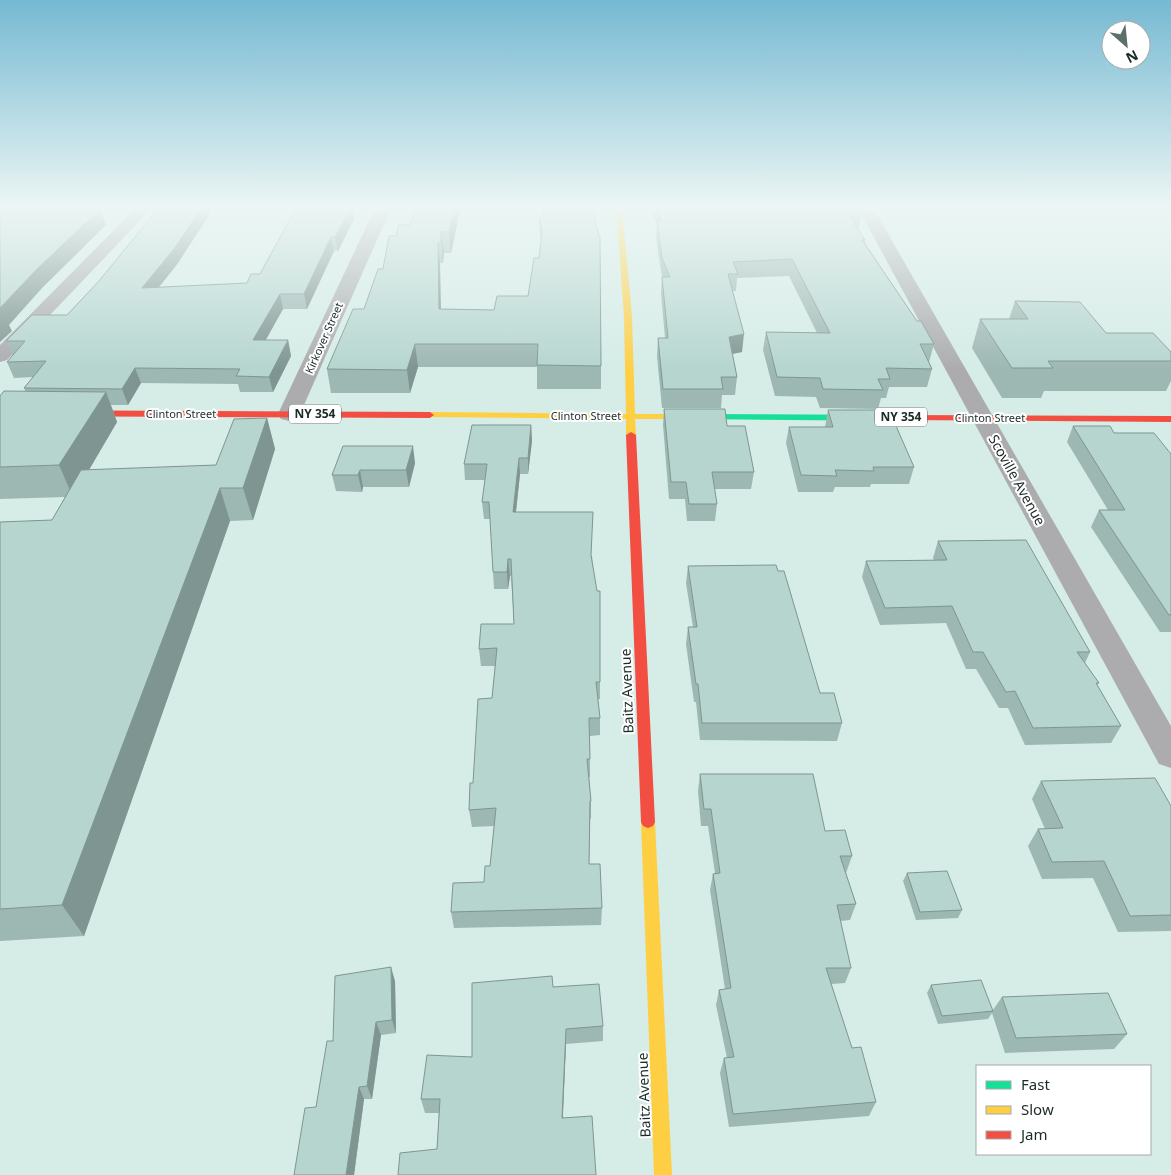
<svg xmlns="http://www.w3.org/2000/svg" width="1171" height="1175" font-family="'Noto Sans',sans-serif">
<rect width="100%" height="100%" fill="#d5ece7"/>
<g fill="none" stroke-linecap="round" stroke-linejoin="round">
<g fill="#acacaf" fill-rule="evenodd">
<path d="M138 206H154L7 360 0 362V345Z"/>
<path d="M376 206H392L300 414 297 419 289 421 281 419 278 414Z"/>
<path d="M857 206H872L1171 726V768L1159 764Z"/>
<path d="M1158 206H1171V215L1166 213Z"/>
</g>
<path fill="#16e098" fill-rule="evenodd" d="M695 414 905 415 910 418 905 421 692 419V415Z"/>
<g fill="#ffcf43" fill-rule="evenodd">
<path d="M616 206H622L632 317 635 414H695L698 415V419H635L636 435 631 438 626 435V419L427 417V413L430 412 626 414 624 317Z"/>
<path d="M648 816 653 818 655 822 672 1175H654L641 822 643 818Z"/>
</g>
<g fill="#f24e42" fill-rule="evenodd">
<path d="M0 410 430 412 434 415 430 418 0 416Z"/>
<path d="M905 415 1171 416V422L902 420V416Z"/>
<path d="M631 432 636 435 655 822 653 826 648 828 643 826 641 822 626 435Z"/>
</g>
</g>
<g fill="#9db7b2">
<path d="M416 206H461L451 253H444L443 263H440L441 309 494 310 528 296 539 258 541 243 540 238 539 218 543 217 542 206H595L601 366V389H537V367H418L410 393H331L327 369 364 309 383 269 396 236 410 225Z"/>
<path d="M652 206H853L861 217 858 230 865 240V243L917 321 934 344 929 362 932 369 927 387H889L886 398H881L878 409 820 408 816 397 775 396 763 350 766 332 817 333 789 276 737 278 736 291H733L742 352 732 354 737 377 735 395H722L721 408H662L657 356 658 338H665L661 294 662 277 656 238 657 226 653 215Z"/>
<path d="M354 219 338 251H334L307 309H283L265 340H288L291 356 273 392H240L238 384 141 383 128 405H111L117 422 89 470 216 465 267 418 275 449 253 520 230 521 84 936 0 941V522L52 520 65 497 0 499V396L26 392 24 388 33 377 14 378 7 362 13 356 6 341 67 315 99 281 178 263 159 287 247 283 260 274Z"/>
<path d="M1015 301 1106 333 1171 352V381L1166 391H1044L1041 398H1002L972 348 980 319H1009Z"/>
<path d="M664 409 727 426 754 472 751 489H714L717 504 715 521H687L685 499H669L663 425Z"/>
<path d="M828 410 914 467 909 484H871L870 487H835L833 492H798L786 443 789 427H825Z"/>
<path d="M531 425 532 441 528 474H520L516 512 592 556 600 682V699H598L600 718V735L590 736V777H589L591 801V818L590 819 589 864 602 908 601 925 454 928 451 912 484 882 490 866 494 826 472 827 469 810 473 783 492 698 495 666H481L479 649 514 624 511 576H510L508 589H494L490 519H484L482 502 485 480H465L464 464Z"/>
<path d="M1073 426 1114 433 1171 454V632H1160L1091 527 1099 510H1108L1067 442Z"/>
<path d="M343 446 415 463 409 487H363L362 492 336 491 332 475Z"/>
<path d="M938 541 1090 652 1085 663 1099 683 1097 685 1121 726 1111 743 1025 745 1008 708H999L976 669H966L946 623 880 625 862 577 866 561 934 560 933 558Z"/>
<path d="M688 566 778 571 820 693 842 723 837 741 700 740 696 702H694L686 644 688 627H693L686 583Z"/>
<path d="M700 774 825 831 852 856 846 873 856 904 850 920 840 921 851 968 845 983 831 984 852 1048 876 1102 869 1116 729 1127 720 1073 724 1058H727L716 1005 719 990 725 989 710 890 713 874 715 873 708 826H701L698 791Z"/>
<path d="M1041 781 1171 806V931L1118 932 1093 878 1042 879 1028 846 1038 829H1045L1032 799Z"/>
<path d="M907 873 962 910 958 918 916 920 903 881Z"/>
<path d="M395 981 396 1033 381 1035 372 1099H364L354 1175H294L316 1107 333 1041Z"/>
<path d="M931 985 993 1010 1002 997 1127 1034 1114 1049 1005 1053 992 1013 988 1019 938 1024 927 993Z"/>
<path d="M553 987 603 1026V1041L566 1044 563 1118 437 1149 439 1113H425L421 1099 472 1057Z"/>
</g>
<g fill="#7f9591">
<path d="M203 206H215L178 263 147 302 142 288Z"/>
<path d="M352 206 354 219 338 251 335 237Z"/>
<path d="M455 206H461L451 253 449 232Z"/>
<path d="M100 209 106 225 43 287 9 325 12 331 0 342V308L36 270Z"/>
<path d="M441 232 444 253 443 263 441 242Z"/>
<path d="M331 237 334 251 307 309 304 294Z"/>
<path d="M438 243 440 263 441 332 439 309Z"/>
<path d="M280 294 283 309 257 356 253 340Z"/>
<path d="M744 334 742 352 727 355 729 337Z"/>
<path d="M288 340 291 356 273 392 269 377Z"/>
<path d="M415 344 418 367 410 393 407 370Z"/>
<path d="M135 368 141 383 128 405 122 389Z"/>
<path d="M106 392 117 422 73 497 59 465Z"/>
<path d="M267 418 275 449 253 520 243 488Z"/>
<path d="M531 425 532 441 528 474V458Z"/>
<path d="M413 446 415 463 409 487 406 470Z"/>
<path d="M519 458 520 474 514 529 513 512Z"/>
<path d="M360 470 363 487 362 492 358 475Z"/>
<path d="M220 488 230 521 84 936 62 905Z"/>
<path d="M508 559 510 576 508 589 507 572Z"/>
<path d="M391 967 395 981 396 1033 392 1020Z"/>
<path d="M376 1022 381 1035 372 1099 367 1086Z"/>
<path d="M566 1029V1044L562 1132V1118Z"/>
<path d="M359 1087 364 1099 354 1175H346Z"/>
</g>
<g fill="#b6d5cf" stroke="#7f9591">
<path d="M165 206H203L174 249 142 288 247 283 251 274H260L296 208 352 206 335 237H331L304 294H280L253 340H288L269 377 236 376 240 369 135 368 122 389 24 388 46 361 7 362 25 341H6L32 315H67L99 281 156 211 161 210Z"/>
<path d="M416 206H455L449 232H441V242L438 243 439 309 494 310 497 296H528L534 258H539L542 232 539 218 544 217 543 206H595V222L600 238 601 366 537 365 538 344H415L407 370 327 369 353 309H364L378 269H383L389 236H396L399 225H410Z"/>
<path d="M656 206H853L861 217H850L865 240H862L917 321H921L934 344H920L932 369 886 368 890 379H878L883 390 823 389 820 378 777 377 766 332 830 333 792 259 733 262 738 274H728L744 334 729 337 737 377H721L723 389H663L658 338H668L662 277H670L662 258 657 222 662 221Z"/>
<path d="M0 209H100L36 270 0 308Z"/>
<path d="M1015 301 1080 302 1106 333H1153L1171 352V361H1048L1053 368H1012L980 319H1028Z"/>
<path d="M4 391 106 392 59 465 0 467V396Z"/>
<path d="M664 409H725L727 426H745L754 472H712L717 504H689L686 482H671Z"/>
<path d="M828 410H889L914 467H873L874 471 835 470 837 476 801 475 789 427H833Z"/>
<path d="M267 418 243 488H220L62 905 0 909V522L52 520 81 470 216 465 234 419Z"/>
<path d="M472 425H531L528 458H519L513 512H593L591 555 597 591H600V682H596L600 718H589L590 759H587L591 801H590L589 864H600L602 908 451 912 453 883 484 882 485 866H490L496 808 469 810 470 783H473L478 699 492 698 497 648 479 649 481 624H514L511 559H508L507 572H493L489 502H482L487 464H464Z"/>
<path d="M1073 426H1110L1114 433H1154L1171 454V615H1169L1099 510H1125Z"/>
<path d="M343 446H413L406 470H360L358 475H332Z"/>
<path d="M1026 540 1090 652H1077L1099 683H1096L1121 726 1033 728 1015 691 1006 692 983 652H973L952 606 885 608 866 561 947 560 938 541Z"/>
<path d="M776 565 778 571H784L820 693H834L842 723H702L698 684H696L688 627H697L688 566Z"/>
<path d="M700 774H813L825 831 845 830 852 856H840L856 904 837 905 851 968H826L852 1048 861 1047 876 1102 733 1114 724 1058 734 1057 719 990 731 988 713 874 720 873 711 809H704Z"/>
<path d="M1155 778 1171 806V915L1130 916 1104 861 1052 862 1038 829 1063 828 1041 781Z"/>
<path d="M947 871 962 910 920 912 907 873Z"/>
<path d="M391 967 392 1020 376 1022 367 1086 359 1087 346 1175H294L305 1108 316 1107 327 1041H333L335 976Z"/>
<path d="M552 976 553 987 599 984 603 1026 566 1029 562 1118 592 1116 596 1175H398L400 1153 437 1149 440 1099H421L427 1055 472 1057V983Z"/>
<path d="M981 980 993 1011 942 1016 931 985Z"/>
<path d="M1108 993 1127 1034 1016 1038 1002 997Z"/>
</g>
<linearGradient id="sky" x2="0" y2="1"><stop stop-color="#75b9d2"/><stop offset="0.56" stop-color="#ecf6f4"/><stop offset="1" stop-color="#ecf6f4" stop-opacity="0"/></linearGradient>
<rect width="1171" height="370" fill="url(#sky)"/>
<g text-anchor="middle" stroke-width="4" stroke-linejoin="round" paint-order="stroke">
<g font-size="11" fill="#1b2b27" stroke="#fff">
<text transform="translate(324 338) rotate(-66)" y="4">Kirkover Street</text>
<text x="181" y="418">Clinton Street</text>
<text x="586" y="420">Clinton Street</text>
<text x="990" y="422">Clinton Street</text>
</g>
<g fill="#fff" stroke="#5f6b68" stroke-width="1">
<rect x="289" y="404.5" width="52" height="19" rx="4"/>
<rect x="875" y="407.5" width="52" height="19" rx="4"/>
</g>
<g font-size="12" font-weight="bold" fill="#1b2b27">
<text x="315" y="418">NY 354</text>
<text x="901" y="421">NY 354</text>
</g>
<g font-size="14" fill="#1b2b27" stroke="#fff">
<text transform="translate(1017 480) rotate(61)" y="5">Scoville Avenue</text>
<text transform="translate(627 691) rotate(-92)" y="5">Baitz Avenue</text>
<text transform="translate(644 1095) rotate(-92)" y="5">Baitz Avenue</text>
</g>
</g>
<rect x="976" y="1065" width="175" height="90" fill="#ffffff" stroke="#a4aaa9"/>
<rect x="986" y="1081" width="25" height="8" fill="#16e098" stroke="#a4aaa9"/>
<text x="1021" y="1090" font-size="15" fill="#1b2b27">Fast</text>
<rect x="986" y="1106" width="25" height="8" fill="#ffcf43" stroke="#a4aaa9"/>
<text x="1021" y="1115" font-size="15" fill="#1b2b27">Slow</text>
<rect x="986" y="1131" width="25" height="8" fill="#f24e42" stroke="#a4aaa9"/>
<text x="1021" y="1140" font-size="15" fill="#1b2b27">Jam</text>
<g transform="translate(1126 45) rotate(153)"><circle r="24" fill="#ffffff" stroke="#a4aaa9"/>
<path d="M0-4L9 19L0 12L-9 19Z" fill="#5c6f6a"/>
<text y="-8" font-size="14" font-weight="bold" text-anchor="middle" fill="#1b2b27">N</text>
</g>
</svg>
